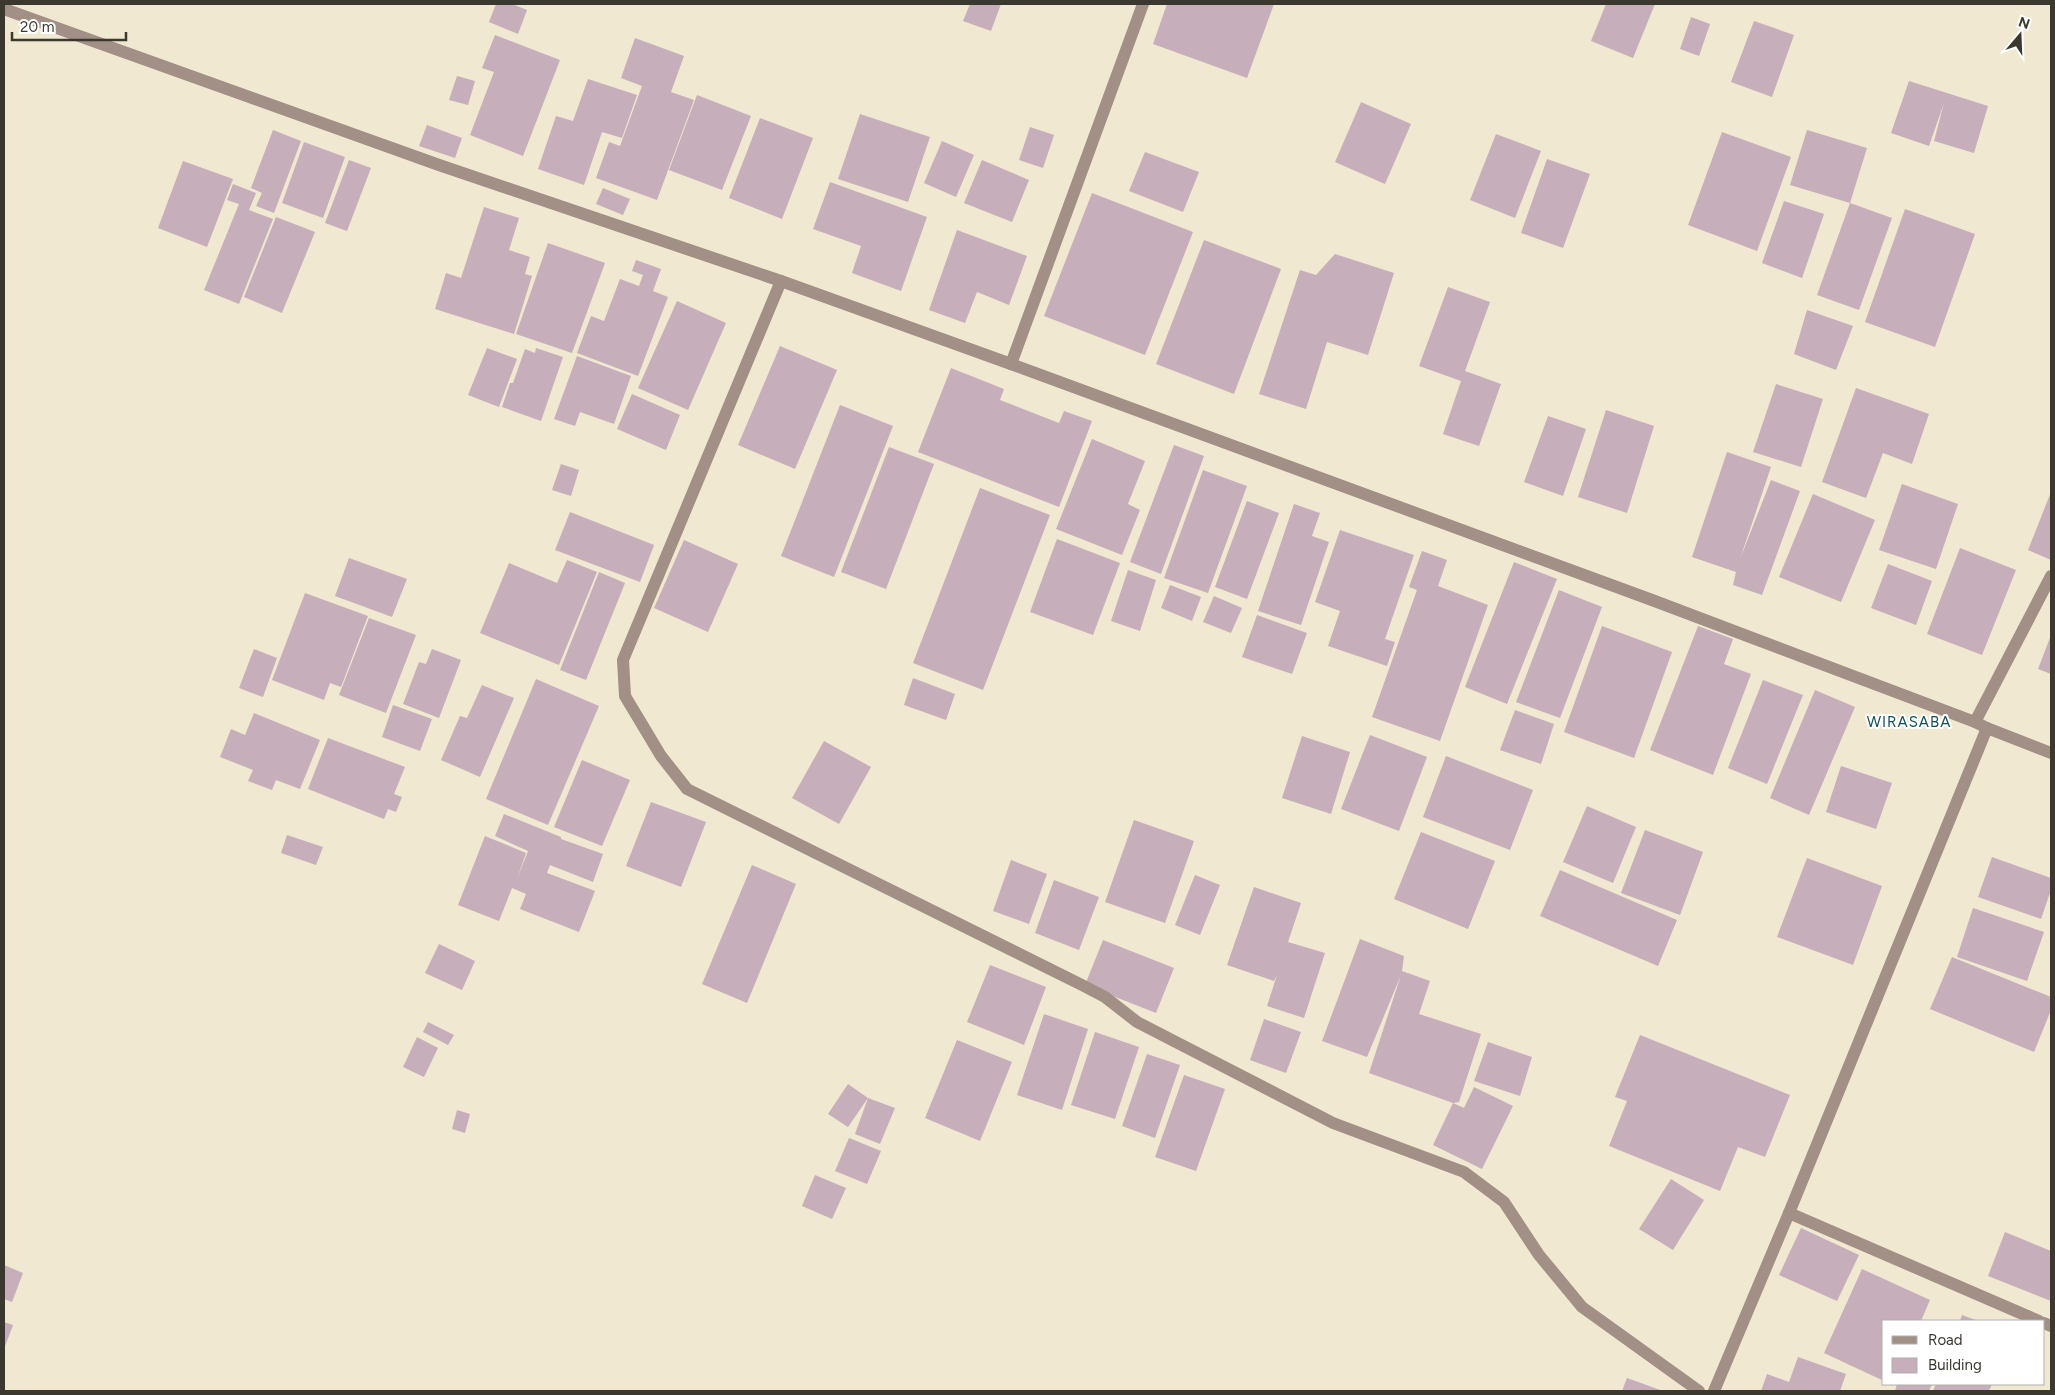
<svg xmlns="http://www.w3.org/2000/svg" width="2055" height="1395" font-family="Figtree,sans-serif">
<rect width="100%" height="100%" fill="#f0e8d1"/>
<g fill="#c6aeba">
<path d="M496 4H512L527 10 518 34 489 22Z"/>
<path d="M970 4H1001L991 31 963 21Z"/>
<path d="M1167 4H1274L1247 78 1153 44Z"/>
<path d="M1606 4H1655L1633 58 1591 41Z"/>
<path d="M1691 17 1710 24 1699 56 1680 49Z"/>
<path d="M1754 21 1794 35 1772 97 1731 82Z"/>
<path d="M495 35 560 60 523 156 470 135 494 72 482 68Z"/>
<path d="M635 38 684 56 671 92 694 100 657 200 596 178 609 142 620 146 642 86 621 78Z"/>
<path d="M457 76 475 81 468 105 449 100Z"/>
<path d="M588 79 637 95 622 138 602 132 584 185 538 169 556 116 573 121Z"/>
<path d="M1909 81 1988 106 1974 153 1934 141 1944 103 1929 146 1891 133Z"/>
<path d="M697 95 751 116 722 190 669 170Z"/>
<path d="M1361 102 1411 124 1385 184 1335 162Z"/>
<path d="M860 114 930 137 908 202 838 179Z"/>
<path d="M760 118 813 138 782 219 729 198Z"/>
<path d="M427 125 462 138 455 158 419 146Z"/>
<path d="M1030 127 1054 135 1043 168 1019 160Z"/>
<path d="M273 130 301 141 274 213 256 206 262 193 251 188Z"/>
<path d="M1807 130 1867 148 1850 203 1790 185Z"/>
<path d="M1722 132 1791 157 1757 251 1688 225Z"/>
<path d="M1496 134 1541 151 1515 218 1470 200Z"/>
<path d="M942 141 974 155 956 197 924 183Z"/>
<path d="M304 142 345 157 323 218 282 203Z"/>
<path d="M1145 152 1199 172 1183 212 1129 191Z"/>
<path d="M1547 159 1590 174 1563 248 1521 233Z"/>
<path d="M349 160 371 168 347 231 325 223Z"/>
<path d="M982 160 1029 180 1012 222 964 203Z"/>
<path d="M183 161 233 179 207 247 158 228Z"/>
<path d="M830 182 927 217 901 291 852 273 861 246 813 229Z"/>
<path d="M233 184 256 193 249 210 273 219 239 304 204 290 239 204 227 200Z"/>
<path d="M603 188 630 199 623 215 596 204Z"/>
<path d="M1092 193 1193 232 1145 355 1044 316Z"/>
<path d="M1784 201 1824 214 1802 278 1762 263Z"/>
<path d="M1850 203 1892 218 1859 310 1817 295Z"/>
<path d="M484 207 519 218 509 250 530 257 525 274 532 276 514 334 435 309 446 273 461 278Z"/>
<path d="M1905 209 1975 234 1935 347 1865 322Z"/>
<path d="M276 217 315 232 282 313 244 297Z"/>
<path d="M957 230 1027 256 1009 305 977 292 965 323 929 310Z"/>
<path d="M1204 240 1281 269 1234 394 1156 364Z"/>
<path d="M548 243 605 263 572 353 516 334Z"/>
<path d="M1335 254 1394 273 1368 355 1327 342 1306 409 1259 394 1300 270 1316 275Z"/>
<path d="M636 260 661 269 653 291 668 297 638 376 577 353 591 316 604 321 620 279 639 286 643 275 632 271Z"/>
<path d="M1448 287 1490 302 1465 371 1501 384 1479 446 1443 434 1461 381 1419 366Z"/>
<path d="M677 301 726 323 688 410 638 388Z"/>
<path d="M1807 310 1853 326 1836 370 1794 354Z"/>
<path d="M780 346 837 370 795 469 738 445Z"/>
<path d="M487 348 517 359 499 407 468 395Z"/>
<path d="M536 348 563 357 541 421 502 407 510 383H513L525 349 535 353Z"/>
<path d="M577 356 631 376 614 424 580 412 575 426 554 419Z"/>
<path d="M951 368 1004 389 1000 400 1059 423 1064 411 1092 421 1059 507 918 452Z"/>
<path d="M1776 384 1823 399 1801 467 1753 452Z"/>
<path d="M1856 388 1929 414 1912 464 1883 453 1866 498 1822 482Z"/>
<path d="M632 394 680 415 666 450 617 429Z"/>
<path d="M840 405 893 426 834 577 781 556Z"/>
<path d="M1606 410 1654 426 1627 513 1578 497Z"/>
<path d="M1548 416 1586 429 1563 496 1524 482Z"/>
<path d="M1092 439 1145 461 1128 504 1140 510 1122 555 1056 529Z"/>
<path d="M1174 445 1204 456 1161 574 1130 562Z"/>
<path d="M889 447 934 464 886 589 841 572Z"/>
<path d="M1727 452 1771 467 1740 559 1771 480 1800 491 1762 595 1733 585 1736 572 1692 557Z"/>
<path d="M561 464 579 470 571 496 552 490Z"/>
<path d="M1203 470 1247 486 1208 593 1164 578Z"/>
<path d="M1902 484 1958 504 1936 569 1879 550Z"/>
<path d="M980 488 1050 515 983 690 913 663Z"/>
<path d="M2051 492V560L2028 550Z"/>
<path d="M1813 494 1875 520 1841 602 1779 577Z"/>
<path d="M1247 501 1279 513 1247 599 1215 587Z"/>
<path d="M1294 504 1320 513 1312 536 1329 542 1301 625 1258 611Z"/>
<path d="M570 512 654 545 640 582 555 550Z"/>
<path d="M1340 530 1414 555 1385 639 1395 642 1387 666 1328 646 1340 611 1315 602Z"/>
<path d="M1057 539 1120 563 1093 635 1030 612Z"/>
<path d="M684 540 738 564 708 632 654 608Z"/>
<path d="M1960 548 2016 570 1982 655 1927 634Z"/>
<path d="M1422 551 1447 560 1438 586 1488 605 1440 741 1372 717 1417 590 1409 587Z"/>
<path d="M349 558 407 579 392 617 335 596Z"/>
<path d="M567 560 597 572 559 665 480 633 509 563 557 583Z"/>
<path d="M1514 562 1557 579 1507 704 1465 687Z"/>
<path d="M1888 564 1932 581 1916 625 1871 608Z"/>
<path d="M1128 570 1156 580 1140 631 1111 621Z"/>
<path d="M599 572 625 583 586 680 560 670Z"/>
<path d="M1170 585 1201 597 1192 621 1161 608Z"/>
<path d="M1559 590 1602 607 1560 718 1516 702Z"/>
<path d="M305 593 368 616 341 687 330 683 324 700 272 680Z"/>
<path d="M1214 596 1242 608 1231 633 1203 622Z"/>
<path d="M1257 615 1307 633 1292 674 1242 657Z"/>
<path d="M369 618 416 635 386 713 339 695Z"/>
<path d="M1602 626 1672 652 1634 758 1564 732Z"/>
<path d="M1698 626 1733 639 1724 664 1751 674 1713 775 1650 750Z"/>
<path d="M2051 635V674L2038 669Z"/>
<path d="M254 649 277 658 263 697 239 688Z"/>
<path d="M432 649 461 660 439 718 403 704 419 662 426 664Z"/>
<path d="M913 678 955 694 946 720 904 705Z"/>
<path d="M536 679 599 706 548 825 486 799Z"/>
<path d="M1763 680 1803 695 1767 784 1728 768Z"/>
<path d="M482 685 514 698 480 777 441 760 460 716 467 718Z"/>
<path d="M1815 690 1855 707 1809 815 1770 798Z"/>
<path d="M393 705 432 719 420 751 382 737Z"/>
<path d="M1515 710 1554 724 1541 764 1500 750Z"/>
<path d="M254 713 320 740 300 789 276 780 272 790 248 781 253 770 220 757 231 729 245 735Z"/>
<path d="M1370 735 1427 757 1399 831 1341 809Z"/>
<path d="M1302 736 1350 752 1331 814 1282 798Z"/>
<path d="M328 738 405 767 394 794 402 797 396 812 388 809 384 819 308 789Z"/>
<path d="M824 741 871 767 839 824 792 798Z"/>
<path d="M1446 756 1533 790 1510 850 1423 817Z"/>
<path d="M582 760 630 780 602 846 554 827Z"/>
<path d="M1841 766 1892 783 1876 829 1826 812Z"/>
<path d="M651 802 706 822 681 887 626 866Z"/>
<path d="M1587 806 1636 827 1613 883 1563 862Z"/>
<path d="M504 814 561 837V839L603 854 593 882 550 865 547 873 595 891 579 932 520 909 526 894 512 888 499 921 458 905 485 836 526 853 517 879 528 851 495 836Z"/>
<path d="M1134 820 1194 841 1165 923 1105 902Z"/>
<path d="M1645 830 1703 852 1680 915 1621 893Z"/>
<path d="M1421 832 1495 861 1468 929 1394 899Z"/>
<path d="M287 835 323 847 316 865 281 853Z"/>
<path d="M1992 857 2051 878V890L2041 919 1978 897Z"/>
<path d="M1807 858 1882 886 1853 965 1777 937Z"/>
<path d="M1011 860 1047 874 1029 924 993 911Z"/>
<path d="M752 865 796 884 747 1003 702 984Z"/>
<path d="M1560 870 1677 920 1658 966 1540 916Z"/>
<path d="M1195 875 1220 885 1200 935 1175 925Z"/>
<path d="M1054 880 1099 897 1079 950 1035 933Z"/>
<path d="M1254 887 1301 903 1288 942 1325 953 1304 1018 1267 1006 1277 975 1274 981 1227 965Z"/>
<path d="M1973 908 2044 932 2027 981 1957 957Z"/>
<path d="M1360 939 1404 956 1402 971 1430 981 1419 1014 1481 1034 1459 1102 1453 1103 1464 1108 1474 1087 1513 1106 1482 1169 1433 1145 1453 1103 1369 1073 1401 975 1367 1057 1322 1041Z"/>
<path d="M1103 940 1174 968 1156 1013 1085 985Z"/>
<path d="M439 944 475 961 462 990 425 973Z"/>
<path d="M1952 957 2051 997V1010L2034 1052 1930 1009Z"/>
<path d="M990 965 1046 987 1024 1045 967 1022Z"/>
<path d="M1044 1014 1088 1029 1062 1110 1017 1095Z"/>
<path d="M1264 1019 1301 1032 1286 1073 1250 1060Z"/>
<path d="M428 1022 454 1035 448 1045 423 1032Z"/>
<path d="M1095 1032 1139 1047 1115 1119 1071 1105Z"/>
<path d="M1640 1035 1790 1095 1765 1157 1738 1147 1720 1191 1609 1146 1627 1101 1615 1097Z"/>
<path d="M417 1037 438 1048 424 1077 403 1067Z"/>
<path d="M957 1040 1012 1062 980 1141 925 1118Z"/>
<path d="M1488 1042 1532 1057 1520 1096 1474 1081Z"/>
<path d="M1147 1054 1180 1065 1155 1138 1122 1126Z"/>
<path d="M1184 1075 1225 1089 1196 1171 1155 1157Z"/>
<path d="M848 1084 868 1098 895 1108 880 1144 855 1134 868 1098 848 1127 828 1114Z"/>
<path d="M457 1110 470 1114 465 1133 452 1129Z"/>
<path d="M849 1138 881 1151 867 1184 835 1171Z"/>
<path d="M815 1175 846 1188 832 1219 802 1206Z"/>
<path d="M1671 1179 1704 1200 1673 1250 1639 1229Z"/>
<path d="M1801 1228 1859 1255 1837 1301 1779 1275Z"/>
<path d="M2005 1232 2051 1251V1301L1988 1276Z"/>
<path d="M4 1265 23 1273 12 1302 4 1299Z"/>
<path d="M1862 1269 1930 1300 1921 1321H1884V1381L1824 1353Z"/>
<path d="M1962 1315 1978 1321H1960Z"/>
<path d="M4 1322 13 1325 4 1349Z"/>
<path d="M1798 1357 1846 1374 1840 1391H1761L1767 1374 1789 1382Z"/>
<path d="M1627 1378 1663 1391H1622Z"/>
<path d="M1897 1384H1932L1929 1391H1895Z"/>
<path d="M1936 1384H1992L1989 1391H1933Z"/>
</g>
<g fill="none" stroke-linecap="round" stroke-linejoin="round">
<g stroke="#a28f86" stroke-width="12">
<path d="M1143 4 1011 364 1652 600 1975 722 1987 728"/>
<path d="M4 9 439 165 781 281 1011 364"/>
<path d="M781 281 623 660 625 696 661 756 687 789 1080 984 1105 997 1137 1022 1333 1123 1464 1172 1504 1202 1539 1255 1582 1307 1699 1391"/>
<path d="M1975 722 2051 576"/>
<path d="M1789 1213 2039 1321"/>
<path d="M2044 1323 2051 1326"/>
<path d="M1714 1391 1789 1213 1987 728 2051 753"/>
</g>
</g>
<g text-anchor="middle" stroke-width="4" stroke-linejoin="round" paint-order="stroke">
<g font-size="15" letter-spacing="1" fill="#134f57" stroke="#fff">
<text x="1909" y="727">WIRASABA</text>
</g>
</g>
<rect width="2055" height="1395" fill="none" stroke="#3b382f" stroke-width="10"/>
<rect x="1882" y="1320" width="162" height="65" fill="#ffffff" stroke="#b1afac"/>
<rect x="1892" y="1336" width="25" height="8" fill="#a28f86" stroke="#b1afac"/>
<text x="1928" y="1345" font-size="15" fill="#3b382f">Road</text>
<rect x="1892" y="1358" width="25" height="15" fill="#c6aeba" stroke="#b1afac"/>
<text x="1928" y="1370" font-size="15" fill="#3b382f">Building</text>
<g transform="translate(2020 35) rotate(19)" stroke="#ffffff" stroke-width="4" paint-order="stroke">
<path d="M0-4L9 19L0 12L-9 19Z" fill="#3b382f"/>
<text y="-8" font-size="14" font-weight="bold" text-anchor="middle" fill="#3b382f">N</text>
</g>
<path d="M12 32v8h114v-8" fill="none" stroke="#3b382f" stroke-width="2.5"/>
<text x="20" y="32" font-size="15" fill="#3b382f" stroke="#ffffff" stroke-width="4" paint-order="stroke">20 m</text>
</svg>
